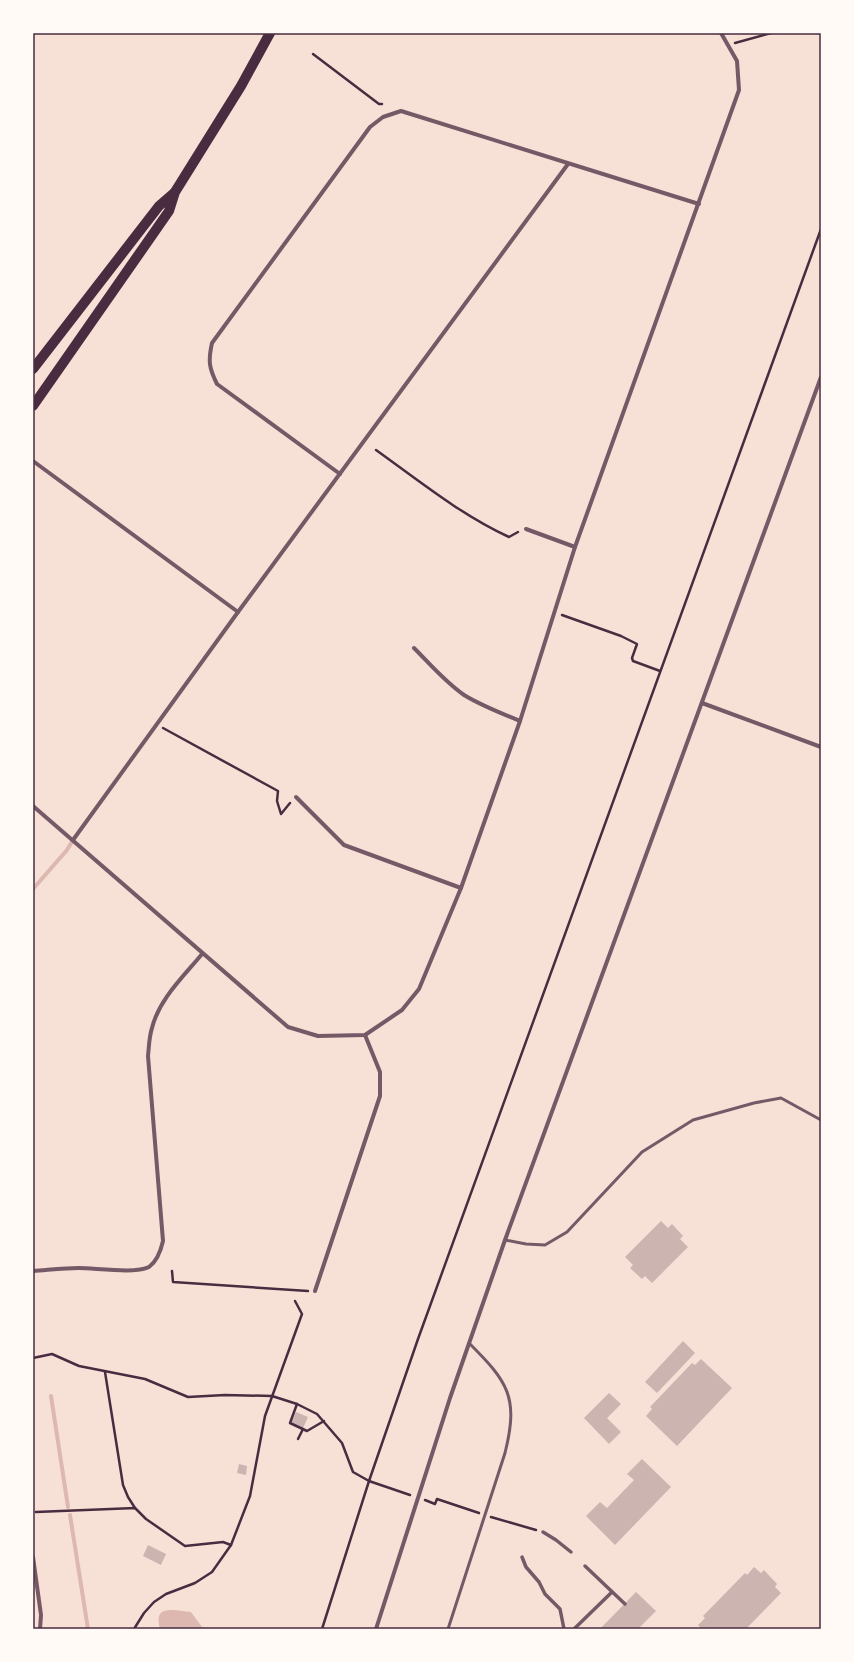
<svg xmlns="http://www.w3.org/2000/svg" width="854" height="1662" font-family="'Golos Text',sans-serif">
<rect width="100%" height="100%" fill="#f7e1d7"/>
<path fill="#dcb8b0" d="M174 1610 191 1612 202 1627 221 1629H160C157 1615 158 1610 174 1610Z"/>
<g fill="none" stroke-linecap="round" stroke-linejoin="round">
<g stroke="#dcb8b0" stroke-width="4">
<path d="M33 889 67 850 73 840"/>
<path d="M51 1396 68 1507"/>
<path d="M70 1515 88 1629"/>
</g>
</g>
<g fill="#ccb4b1">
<path d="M661 1221 668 1228 672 1224 683 1236 680 1239 688 1247 652 1283 645 1276 642 1279 630 1268 633 1265 625 1257Z"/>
<path d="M683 1341 695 1353 657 1393 645 1382Z"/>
<path d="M701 1359 732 1388 677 1446 646 1416 652 1409 650 1407 692 1363 695 1365Z"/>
<path d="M609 1393 621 1404 607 1418 621 1432 609 1444 584 1418Z"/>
<path d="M296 1412 308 1417 303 1428 291 1423Z"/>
<path d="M642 1459 671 1487 615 1545 586 1516 600 1502 607 1508 634 1480 627 1474Z"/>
<path d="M239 1464 247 1466 246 1475 237 1473Z"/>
<path d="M148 1545 166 1554 161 1565 143 1556Z"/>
<path d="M754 1567 761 1573 764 1570 777 1584 775 1587 781 1593 746 1629H702L698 1625 705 1618 703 1616 745 1573 747 1575Z"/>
<path d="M636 1592 656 1611 638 1629H600Z"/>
</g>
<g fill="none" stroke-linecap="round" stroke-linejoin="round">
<g stroke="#4a2c40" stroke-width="2.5">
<path d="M735 43 771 33"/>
<path d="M313 54 379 104H382"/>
<path d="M376 450C418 480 461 515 509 537L518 532"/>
<path d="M562 615 621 636 637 644 632 658 633 661 660 671"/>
<path d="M163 728 278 791 277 801 281 814 290 803"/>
<path d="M172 1271 173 1282 308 1291"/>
<path d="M33 1358 52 1354 79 1366 145 1379 188 1397 225 1395 272 1396 297 1404 317 1414 342 1443 353 1472 369 1481 410 1495"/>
<path d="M105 1372 123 1485 128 1497 135 1508"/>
<path d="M297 1404 290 1423 307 1431 324 1421"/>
<path d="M298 1439 303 1429"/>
<path d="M425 1500 435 1504 437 1499 479 1513"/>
<path d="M36 1512 135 1508 146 1519 185 1546 223 1542 231 1545"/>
<path d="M491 1517 536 1530"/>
<path d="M134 1629 144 1613 154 1602 166 1594 195 1583 212 1572 231 1545 250 1496 265 1416 302 1314 295 1301"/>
<path d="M322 1629 369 1481 418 1339 821 229"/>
</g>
<g stroke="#755966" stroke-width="3">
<path d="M505 1240 526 1244 545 1245 567 1232 642 1152 693 1120 754 1103 781 1098 821 1120"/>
<path d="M448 1629 505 1453C519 1397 508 1382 469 1343"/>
</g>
<g stroke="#755966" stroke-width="3.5">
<path d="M543 1532 556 1540 571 1552"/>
<path d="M522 1557 526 1567 539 1582 545 1594 560 1609 564 1629"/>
<path d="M585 1566 625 1604"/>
<path d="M574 1629 612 1592"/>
</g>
<g stroke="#755966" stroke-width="4">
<path d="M33 461 238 612"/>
<path d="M340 474 217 384C209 368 208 361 212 343L370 127 383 117 401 111 699 204"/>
<path d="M526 529 575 547"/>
<path d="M414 648C430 664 445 682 464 695 482 706 501 713 520 721"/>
<path d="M702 703 821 747"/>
<path d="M296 797 344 845 461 888"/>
<path d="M33 806 288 1027 318 1036 365 1035 402 1010 419 989 461 888 520 721 575 547 739 90 737 61 721 33"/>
<path d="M73 840 238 612 568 164"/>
<path d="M33 1271C48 1270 64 1268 79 1268 95 1268 136 1274 149 1267 157 1261 161 1250 163 1241L148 1056C149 1047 149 1037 152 1028 159 999 184 976 202 954"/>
<path d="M315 1291 380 1096V1072L365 1035"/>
<path d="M33 1557 41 1615 40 1629"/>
<path d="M376 1629 450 1398 505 1240 821 377"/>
</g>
<g stroke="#4a2c40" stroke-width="10">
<path d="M33 369 159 206 174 193"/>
<path d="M33 406 169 211 175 192 241 86 270 33"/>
</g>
</g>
<rect width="854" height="1662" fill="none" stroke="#fffaf5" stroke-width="68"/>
<rect x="34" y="34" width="786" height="1594" fill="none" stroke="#4a2c40" stroke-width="1.5"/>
</svg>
